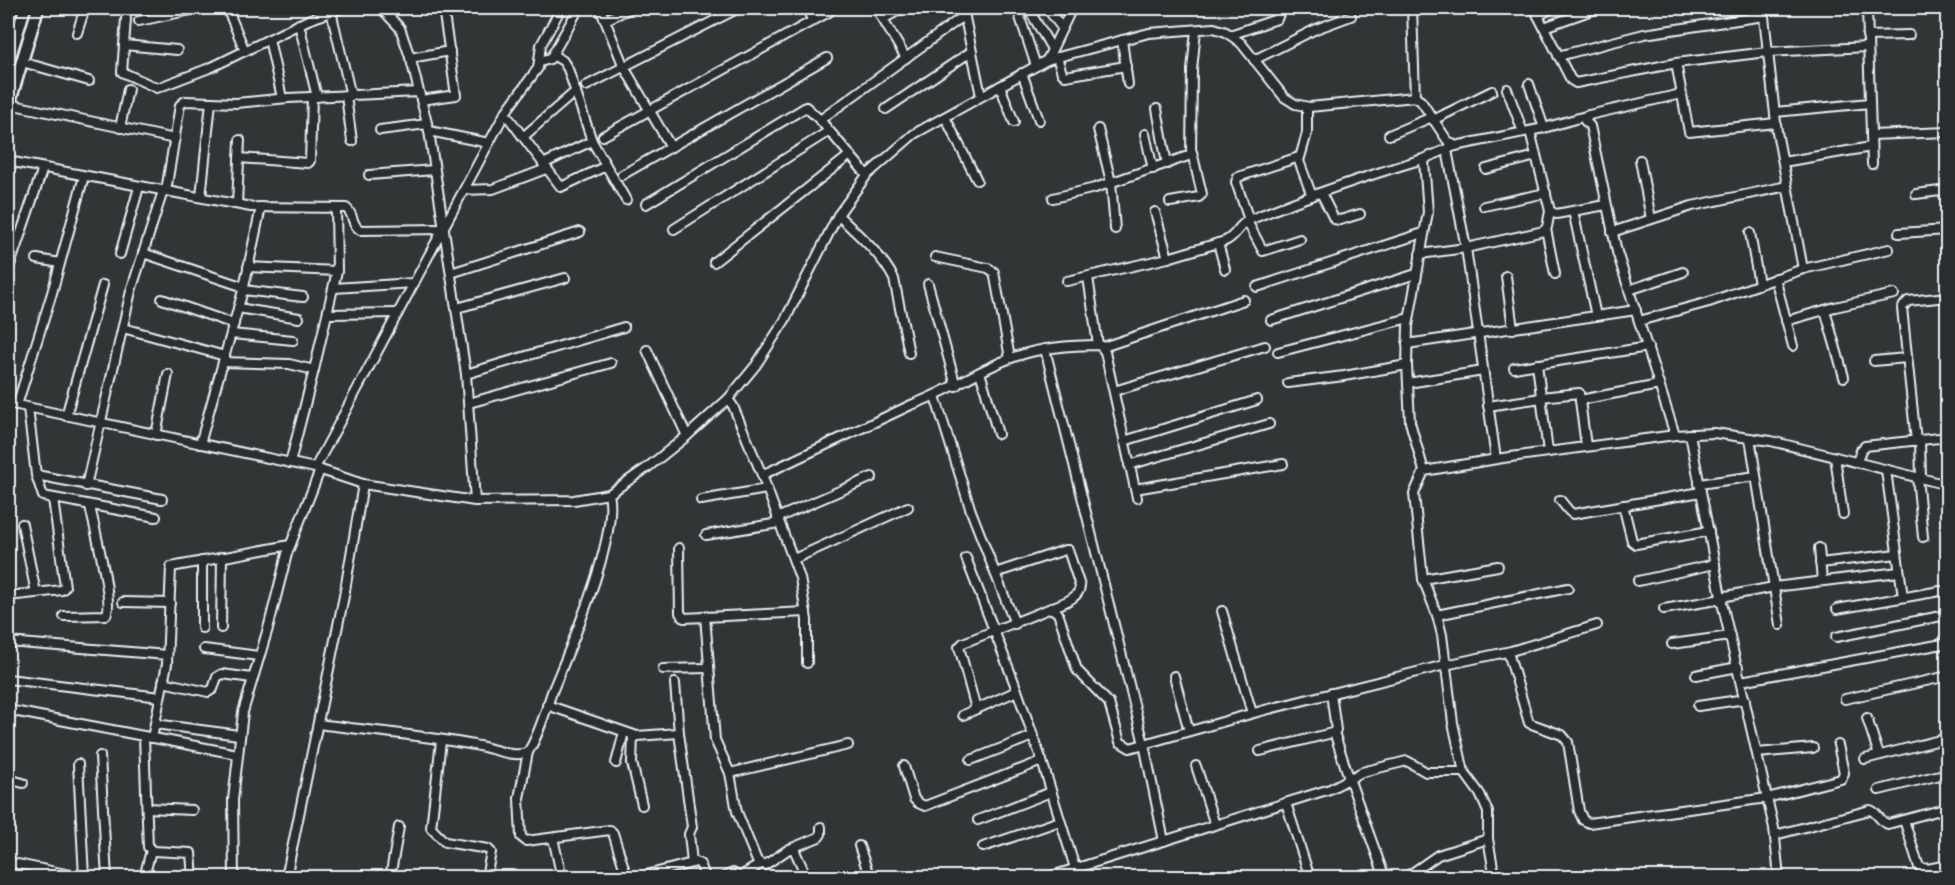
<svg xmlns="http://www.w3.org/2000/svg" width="1955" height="885" font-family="Mynerve,sans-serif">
<rect width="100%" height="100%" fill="#323536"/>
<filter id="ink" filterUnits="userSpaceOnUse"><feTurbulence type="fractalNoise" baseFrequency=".0167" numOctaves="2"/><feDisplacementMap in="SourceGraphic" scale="12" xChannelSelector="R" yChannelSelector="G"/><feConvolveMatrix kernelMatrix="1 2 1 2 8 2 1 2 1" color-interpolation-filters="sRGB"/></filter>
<g filter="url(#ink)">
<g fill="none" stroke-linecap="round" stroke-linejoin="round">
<g stroke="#e8f1f8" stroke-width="12">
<g id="minor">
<path d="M227 8 245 51"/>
<path d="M381 8 400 28 411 60 429 131 466 374 475 501"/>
<path d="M600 8 624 67 671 147"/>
<path d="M806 8 813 21"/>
<path d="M876 8 906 58"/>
<path d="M963 8 981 96"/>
<path d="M1017 8 1036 66"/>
<path d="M1028 8 1052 49"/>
<path d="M1047 8 1062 28"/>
<path d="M1412 8 1415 97"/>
<path d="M1534 8 1571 80 1576 83 1676 63 1767 52 1868 47"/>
<path d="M1763 8 1777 132 1803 269"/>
<path d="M1763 8H1777"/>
<path d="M1867 8 1872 164"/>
<path d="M331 11 351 96"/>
<path d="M1538 16 1552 8"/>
<path d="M126 19 122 72 157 88 212 67 308 20 342 8"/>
<path d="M883 19 903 8"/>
<path d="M605 20 631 8"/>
<path d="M139 21 201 8"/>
<path d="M299 24 317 97"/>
<path d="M1544 27 1598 8"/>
<path d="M77 33 85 8"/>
<path d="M1230 35 1277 19 1279 14 1278 8"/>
<path d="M1867 36 1909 35"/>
<path d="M269 39 282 98"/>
<path d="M1122 40 1128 84"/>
<path d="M124 45 177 50"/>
<path d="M553 55 563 61 568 69 592 141 626 200"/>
<path d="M1558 56 1644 34 1764 16"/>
<path d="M1057 57 1062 73 1065 76 1126 66"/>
<path d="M410 58 450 51"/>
<path d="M1047 60 1072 8"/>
<path d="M1254 60 1316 29 1351 16"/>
<path d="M22 62 89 81"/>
<path d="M540 62 550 59 579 8"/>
<path d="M1676 63 1689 132 1776 123"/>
<path d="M1022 73 1039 120"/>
<path d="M1529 84 1544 128"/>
<path d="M586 86 739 8"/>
<path d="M1000 86 1014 122"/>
<path d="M1507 89 1523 132"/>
<path d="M346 96 352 141"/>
<path d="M421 100 456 95 443 8"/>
<path d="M9 104 175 139"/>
<path d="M1307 107V133L1299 161 1312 196"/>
<path d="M886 109 972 51"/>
<path d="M1157 109 1167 164"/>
<path d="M1775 112 1870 103"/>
<path d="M505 113 561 187 606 166"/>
<path d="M1589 115 1681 94"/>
<path d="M945 117 977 180"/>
<path d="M820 120 965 15"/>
<path d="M1433 120 1492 91"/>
<path d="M120 128 128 89"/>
<path d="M1098 129 1111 182 1115 229"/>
<path d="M380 130 427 124"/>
<path d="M429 131 489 143"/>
<path d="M1530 131 1550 211 1556 214 1606 205"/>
<path d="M1145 134 1153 169"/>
<path d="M1389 135 1432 117"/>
<path d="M1871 135 1948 132"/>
<path d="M603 136 829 12V8"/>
<path d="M523 137 576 91"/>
<path d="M1455 146 1428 157 1424 161 1428 212 1408 326 1407 365 1410 422 1424 471 1503 458 1675 435 1714 433 1771 441 1948 485"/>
<path d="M1447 150 1466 248 1496 459"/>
<path d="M239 158 308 163 310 161 312 97"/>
<path d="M1640 160 1651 219"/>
<path d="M8 161 251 207 346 208C354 213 351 225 360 230L443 229"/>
<path d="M1783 162 1871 147"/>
<path d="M543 164 592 141"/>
<path d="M1486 169 1536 156"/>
<path d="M369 175 434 170"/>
<path d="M622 175 827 58"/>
<path d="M464 190 493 189 546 169"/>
<path d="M166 191 180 105 185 101 236 103 288 98 419 92"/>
<path d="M1321 193 1334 219 1340 220 1360 214"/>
<path d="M1916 194 1948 190"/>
<path d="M201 197 211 102"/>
<path d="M1053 198 1095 188 1191 155 1192 70 1196 30"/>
<path d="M1170 202 1199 197 1202 194 1192 152"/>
<path d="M237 204 240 140"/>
<path d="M646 204 806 107 820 120 867 175"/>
<path d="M1484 206 1546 193"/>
<path d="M1573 211 1596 316"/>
<path d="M1155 212 1168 258"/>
<path d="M838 215C858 235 881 253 894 279L909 353"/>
<path d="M1249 220 1236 182 1238 177 1299 157"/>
<path d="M1247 221 1263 251 1300 239"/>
<path d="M674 229 829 131"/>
<path d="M1546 229 1555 274"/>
<path d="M1612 232 1692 206 1787 186"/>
<path d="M1750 233 1759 284"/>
<path d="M1899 233 1948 230"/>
<path d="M1218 243 1225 269"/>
<path d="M143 253 244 287"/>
<path d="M120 254 139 187"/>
<path d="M1420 254 1466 248 1544 231 1547 227 1550 211"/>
<path d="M935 257 988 268 994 272 1010 358"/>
<path d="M37 259 60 263"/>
<path d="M714 262 850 155"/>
<path d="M248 267 337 271"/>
<path d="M8 271 43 168"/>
<path d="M451 273 580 232"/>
<path d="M1506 276 1513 329"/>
<path d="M1088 277 1098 345"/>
<path d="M1775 278 1793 346"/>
<path d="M1067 281 1168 258 1225 241C1236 237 1238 225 1249 220 1307 196 1366 176 1426 158"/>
<path d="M928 284 956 386"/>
<path d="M1257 287 1423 233"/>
<path d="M334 288 414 283"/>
<path d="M243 290 303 297"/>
<path d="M1629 290 1683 272"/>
<path d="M162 299 234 324"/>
<path d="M238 308 299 318"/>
<path d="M457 308 565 278"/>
<path d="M1825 310 1844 377"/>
<path d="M328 314 398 313"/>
<path d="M1271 320 1416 274"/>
<path d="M1639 321 1709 302 1803 269 1889 249"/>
<path d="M1786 321 1835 307 1894 294"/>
<path d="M123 328 225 356"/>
<path d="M231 334 293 340"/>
<path d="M1407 344 1636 310"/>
<path d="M1103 347 1244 300"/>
<path d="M1045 349 1144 744 1164 841"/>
<path d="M647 350 687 436"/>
<path d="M1278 352 1409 318"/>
<path d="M1874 361 1906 358"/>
<path d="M223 362 289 364 314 370"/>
<path d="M1537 364 1548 452"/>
<path d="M1514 368 1648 347"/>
<path d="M980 372 998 434"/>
<path d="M466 374 624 327"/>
<path d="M1288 383 1344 376 1407 365"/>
<path d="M1408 383 1483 371"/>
<path d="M1114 391 1265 346"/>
<path d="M935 396 971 511 1015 624"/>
<path d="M1541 397 1579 393 1586 446"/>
<path d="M728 399 733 406 762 475 800 578 807 620V663"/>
<path d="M1580 400 1659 385"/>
<path d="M8 403 315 468 363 484 475 501 574 500 609 494 648 467 687 436 728 399 756 365 785 320 838 215 867 175 914 134 1047 60 1149 33 1214 28 1226 32 1241 43 1284 97 1295 104 1309 107 1415 97 1421 101 1447 140 1455 146 1544 128 1589 115 1585 121 1590 126 1617 252 1675 435"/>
<path d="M469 403 611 363"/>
<path d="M17 405 52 293 84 176"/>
<path d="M1488 406 1541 398"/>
<path d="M28 408 36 475 43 496 156 517"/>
<path d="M66 416 103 285"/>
<path d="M1690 434 1723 607 1774 828 1779 878"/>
<path d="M156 435 168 374"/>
<path d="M1750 438 1780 625"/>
<path d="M1920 440 1921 478"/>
<path d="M1124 441 1257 400"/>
<path d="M1916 441 1902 308 1908 301 1948 297"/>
<path d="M200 444 244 287 261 207"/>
<path d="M1835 457 1843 514"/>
<path d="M1857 462 1861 450 1865 446 1948 437"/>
<path d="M290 463 314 370 337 271 336 208"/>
<path d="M1129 465 1269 424"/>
<path d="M315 468 505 113 538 68 541 45 561 8"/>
<path d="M1886 470 1903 597"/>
<path d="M1424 471 1414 494 1423 579 1437 615 1442 635 1453 723 1464 772 1480 794 1488 812V839L1495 878"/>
<path d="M36 475 162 499"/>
<path d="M762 475 911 405C948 392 980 368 1017 356 1044 347 1072 345 1100 345L1105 352 1137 498"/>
<path d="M1917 477 1923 537"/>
<path d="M1699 484 1756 476"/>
<path d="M86 486 131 291 163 191"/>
<path d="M1135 489 1283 464"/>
<path d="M701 500 767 489"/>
<path d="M1560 500 1569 511 1573 514 1701 492"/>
<path d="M1623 505 1632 541 1636 544 1709 531"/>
<path d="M777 518 872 477"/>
<path d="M22 524 36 593"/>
<path d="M706 535 779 523"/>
<path d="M679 548 680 613 684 618 806 612"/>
<path d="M1819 548 1822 581"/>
<path d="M966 558 1014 682 1042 761 1075 868"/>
<path d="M794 559 908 507"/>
<path d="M202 561V628"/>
<path d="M1820 563 1897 554"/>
<path d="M995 573 1065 550H1068L1080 586C1079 599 1062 603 1051 608"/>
<path d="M1423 579 1498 566"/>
<path d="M1638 581 1715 564"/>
<path d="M8 596 62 590 65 587 53 499"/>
<path d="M1721 597 1774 587 1899 572"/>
<path d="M123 602 170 603"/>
<path d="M1664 609 1722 599"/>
<path d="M1837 609 1940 591 1948 593"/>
<path d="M1222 611 1252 713"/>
<path d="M1437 615 1568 588"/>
<path d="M64 616 106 615C115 605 93 523 90 506"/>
<path d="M705 616 715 740 730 773 737 812 757 861 765 865 789 849H794L807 878"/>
<path d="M221 628 222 557"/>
<path d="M1836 637 1941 616 1945 618 1948 627"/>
<path d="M8 642 167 655"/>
<path d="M1672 644 1730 636"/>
<path d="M204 649 259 656"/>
<path d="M1508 652 1529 723 1562 735 1568 742 1579 811 1583 820 1589 823 1767 798 1841 779 1844 773 1838 745"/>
<path d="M663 669 709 668"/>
<path d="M1696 675 1738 667"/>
<path d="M1174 676 1189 731"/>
<path d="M8 679 160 697"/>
<path d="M1741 681 1948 643"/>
<path d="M163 682 208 692 213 689 217 677 222 674 252 678"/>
<path d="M675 683 679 733 692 827 689 834 692 863"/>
<path d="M1845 699 1948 676"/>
<path d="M547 705 637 736 679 733"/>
<path d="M1698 706 1745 699"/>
<path d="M976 709 959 647 963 643 1051 608 1058 613 1077 670 1109 703 1120 742 1130 748 1261 711 1445 665 1511 651 1597 625"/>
<path d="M8 710 237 754"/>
<path d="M963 715 1017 691"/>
<path d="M1867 718 1879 755"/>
<path d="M155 724 239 735"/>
<path d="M318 724C371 731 426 735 479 746 492 748 515 759 528 752 539 735 545 712 552 692 570 648 619 537 609 494"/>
<path d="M1334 732 1349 778 1385 878"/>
<path d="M633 735 632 763 642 805"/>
<path d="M144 737 148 847 153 851 191 853 193 878"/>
<path d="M152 738 167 664 171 567 290 545"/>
<path d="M441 741 431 828 445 842 488 849 491 852 486 878"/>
<path d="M1260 751 1332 733 1336 730 1331 693"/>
<path d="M528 752 519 798 521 837 526 841 610 830 613 833 626 874 630 878"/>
<path d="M1757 753 1813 748"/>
<path d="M100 756 107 878"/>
<path d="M1865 759 1948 738"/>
<path d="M971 760 1033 736"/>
<path d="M616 763 624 732"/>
<path d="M78 764 84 877"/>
<path d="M904 766 914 799 918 803 925 806 1042 761"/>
<path d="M1196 766 1215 825"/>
<path d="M730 773 848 745"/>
<path d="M8 779 23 783"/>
<path d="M1879 790 1948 773"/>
<path d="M1286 803 1310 878"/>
<path d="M147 808 192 810"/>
<path d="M978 820 1051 792"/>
<path d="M1904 820 1919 867 1927 869 1948 865"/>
<path d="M1775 835 1870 810C1878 812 1880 823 1888 824L1948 808"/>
<path d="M553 838 562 878"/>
<path d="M859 846 870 878"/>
<path d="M983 847 1060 821"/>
<path d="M792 848 819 837 821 834V827"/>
<path d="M8 862 85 878"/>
<path d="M144 878 151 850"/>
<path d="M234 878 233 800 243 712 269 625 287 554 320 470"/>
<path d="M286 878 344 596 363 484"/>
<path d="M390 878 399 827"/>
<path d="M635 878 696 862 700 864 706 878"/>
<path d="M722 878 733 873 739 877 761 864"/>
<path d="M1045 878 1330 789 1362 772 1407 761 1426 772H1464"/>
<path d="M1405 878 1438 855 1488 839"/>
</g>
</g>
<g stroke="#e8f1f8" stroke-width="15">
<g id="tertiary">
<path d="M8 63 25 8"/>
<path d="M8 108 38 8"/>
</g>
</g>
<use href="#minor" stroke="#2a2d2e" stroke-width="8"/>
<use href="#tertiary" stroke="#2a2d2e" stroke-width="10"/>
</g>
</g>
<rect width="1955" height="885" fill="none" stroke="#2a2d2e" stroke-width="30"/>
<rect x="15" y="15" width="1925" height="855" fill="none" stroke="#e8f1f8" stroke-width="2" filter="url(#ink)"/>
</svg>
